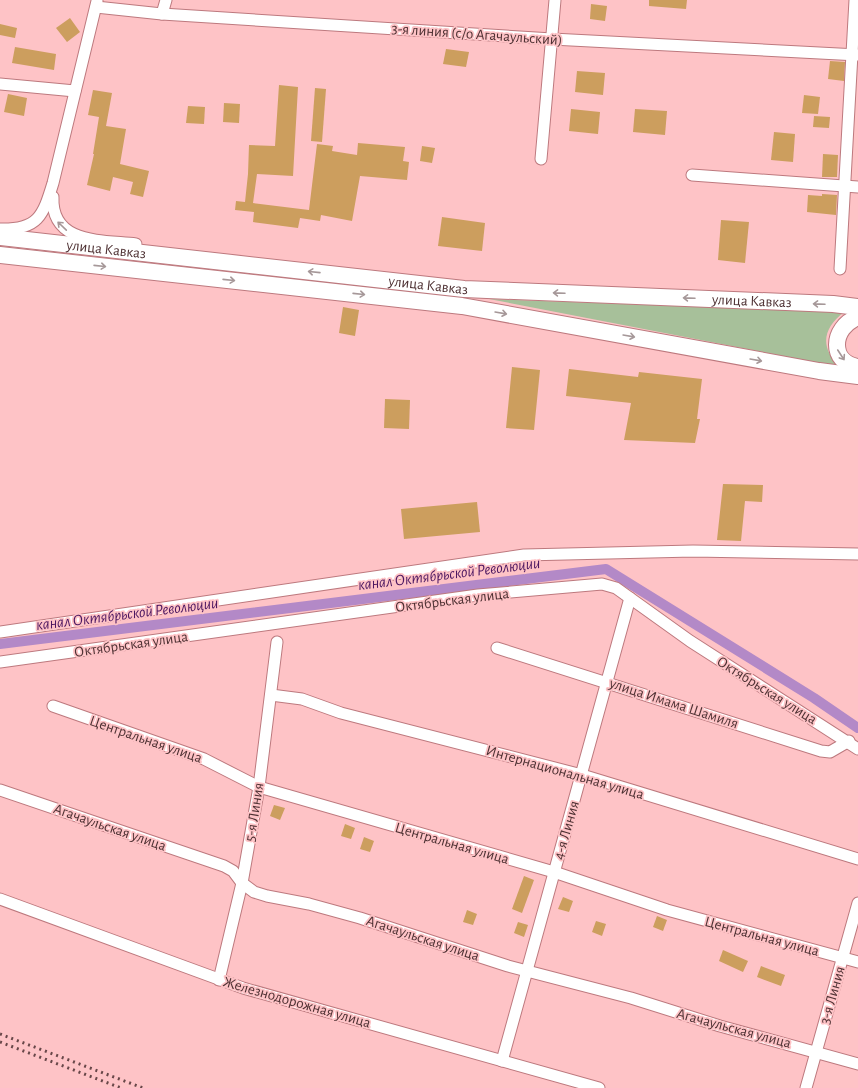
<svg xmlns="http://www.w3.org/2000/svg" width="858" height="1088" font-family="'Alegreya Sans',sans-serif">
<rect width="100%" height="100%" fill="#fec3c6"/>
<path fill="#a7c09a" d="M489 299 844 312C822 329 820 348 840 367Z"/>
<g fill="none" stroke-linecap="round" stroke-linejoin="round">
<path stroke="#b389c7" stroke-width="10" d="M0 644 606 569 814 698 858 728"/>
</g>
<g fill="#cc9e5e">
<path d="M649 0H687L686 9 649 6Z"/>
<path d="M591 4 607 6 605 21 590 19Z"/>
<path d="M70 18 80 32 67 42 56 28Z"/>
<path d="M0 24 17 28 15 38 0 35Z"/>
<path d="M15 47 56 54 54 70 12 63Z"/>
<path d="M446 49 469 52 466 67 443 64Z"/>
<path d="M830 61 845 62 844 81 828 79Z"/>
<path d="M577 71 605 73 603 95 575 92Z"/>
<path d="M279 85 298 87 293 176 257 174 253 203 309 210 317 144 333 146 332 151 357 155 358 143 405 147 403 161 409 162 407 180 360 176 352 221 321 215 320 221 300 218 298 228 253 222 254 212 235 210 236 201 245 202 248 174 249 145 275 146Z"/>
<path d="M315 88 326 89 322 142 311 141Z"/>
<path d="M93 90 112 93 106 126 126 129 120 164 149 171 143 197 130 194 133 182 113 177 110 191 87 185 94 154H93L99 117 88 115Z"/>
<path d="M8 94 27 98 24 116 4 112Z"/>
<path d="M804 95 820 97 818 114 802 113Z"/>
<path d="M224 103 240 104 239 123 223 122Z"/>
<path d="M188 106 205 107 204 124 186 123Z"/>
<path d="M571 109 600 112 598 134 569 131Z"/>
<path d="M635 109 667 111 665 135 633 132Z"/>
<path d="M814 116 830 117 829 128 813 127Z"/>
<path d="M774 132 795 134 793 162 771 160Z"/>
<path d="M422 146 435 148 432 163 420 161Z"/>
<path d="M823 154 838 155 837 177H822Z"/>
<path d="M822 194 837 195 836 215 807 212 808 195 822 196Z"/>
<path d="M442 217 485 223 482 251 438 246Z"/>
<path d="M721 220 749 222 745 263 718 260Z"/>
<path d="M343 307 359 310 355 336 339 333Z"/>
<path d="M512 367 540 370 534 430 506 428Z"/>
<path d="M569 369 638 377 639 372 702 379 697 419H700L695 443 624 440 631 403 566 396Z"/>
<path d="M385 399 410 400 409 429 384 428Z"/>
<path d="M723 484 763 485 762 502 745 501 741 541 717 540Z"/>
<path d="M477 502 480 532 404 539 401 509Z"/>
<path d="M274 805 285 808 280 820 270 816Z"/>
<path d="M345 824 355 828 351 839 341 836Z"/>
<path d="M364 837 374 841 370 852 360 849Z"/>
<path d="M524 876 534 880 522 913 512 909Z"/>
<path d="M563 897 573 901 569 912 558 909Z"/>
<path d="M467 910 477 914 473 925 463 922Z"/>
<path d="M657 916 667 920 663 931 653 927Z"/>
<path d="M596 921 606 924 602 936 592 932Z"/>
<path d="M518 922 528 925 524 937 514 933Z"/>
<path d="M723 950 748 961 743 972 719 961Z"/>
<path d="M761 966 785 975 781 986 757 977Z"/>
</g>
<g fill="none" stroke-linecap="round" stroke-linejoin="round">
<g stroke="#bd797e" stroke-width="13">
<g id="minor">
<path d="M96 7 162 14 552 39 858 55"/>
<path d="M162 14 166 0"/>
<path d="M0 84 75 91"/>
<path d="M541 159 555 0"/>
<path d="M692 175 858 187"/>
<path d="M53 197C51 244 101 240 136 244"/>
<path d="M0 229C38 230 43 216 53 183L97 1"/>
<path d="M840 269 855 0"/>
<path d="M0 632 524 555 693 551 858 554"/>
<path d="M497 648 821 751 830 752 849 741"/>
<path d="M0 662 478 595 602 584 616 588 690 641 858 749"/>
<path d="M271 695 302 699 341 713 582 775 858 859"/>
<path d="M53 706 204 759 259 787 554 872 667 910 858 962"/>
<path d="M0 790 224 866 233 871 242 883 254 892 267 896 309 904 360 918 508 966 631 998 720 1026 858 1064"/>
<path d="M0 899 243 988 599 1088"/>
<path d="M219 980 242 883 259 787 277 642"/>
<path d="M502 1061 630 598"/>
<path d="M806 1088 858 903"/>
</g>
</g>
<g stroke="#bd797e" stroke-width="18">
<g id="highway">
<path id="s1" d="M0 237 464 289 833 304 858 307"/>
<path d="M0 255 462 306 819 371 858 376"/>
<path d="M858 317C830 328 830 363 858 367"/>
</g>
</g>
<use href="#minor" stroke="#fff" stroke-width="11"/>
<use href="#highway" stroke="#fff" stroke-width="16"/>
<g stroke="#684749" stroke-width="3" stroke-dasharray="2 4" stroke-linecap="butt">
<path d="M0 1034 143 1088"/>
<path d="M0 1042 121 1088"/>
</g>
</g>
<defs><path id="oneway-shaft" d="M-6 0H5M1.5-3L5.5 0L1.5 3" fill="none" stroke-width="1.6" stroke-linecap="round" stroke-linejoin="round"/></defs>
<g stroke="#a69899">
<use href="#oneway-shaft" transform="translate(62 226) rotate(-136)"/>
<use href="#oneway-shaft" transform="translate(100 266) rotate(6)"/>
<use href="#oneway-shaft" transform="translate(314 272) rotate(-174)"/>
<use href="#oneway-shaft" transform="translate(229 280) rotate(6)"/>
<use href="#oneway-shaft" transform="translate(559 293) rotate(-178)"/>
<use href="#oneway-shaft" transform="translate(359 294) rotate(6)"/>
<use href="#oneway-shaft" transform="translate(689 298) rotate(-178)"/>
<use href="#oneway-shaft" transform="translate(819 304) rotate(-178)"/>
<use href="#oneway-shaft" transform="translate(501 313) rotate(10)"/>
<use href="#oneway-shaft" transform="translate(629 336) rotate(10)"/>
<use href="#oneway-shaft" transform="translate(841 355) rotate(57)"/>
<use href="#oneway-shaft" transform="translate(756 360) rotate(10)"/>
</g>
<g text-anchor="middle" stroke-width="3.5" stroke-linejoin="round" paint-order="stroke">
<g font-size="15" fill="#4e3133" stroke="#fec3c6">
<text transform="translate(477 34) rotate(4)" y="5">3-я линия (с/о Агачаульский)</text>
<text dy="5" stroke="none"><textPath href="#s1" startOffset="107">улица Кавказ</textPath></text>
<text dy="5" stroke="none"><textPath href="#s1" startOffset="431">улица Кавказ</textPath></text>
<text dy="5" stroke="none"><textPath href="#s1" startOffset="755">улица Кавказ</textPath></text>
<text transform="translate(452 600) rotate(-7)" y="5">Октябрьская улица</text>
<text transform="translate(131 644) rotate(-8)" y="5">Октябрьская улица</text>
<text transform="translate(767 690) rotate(32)" y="5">Октябрьская улица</text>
<text transform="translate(674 703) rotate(18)" y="5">улица Имама Шамиля</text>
<text transform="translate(146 739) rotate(19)" y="5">Центральная улица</text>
<text transform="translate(565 772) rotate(16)" y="5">Интернациональная улица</text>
<text transform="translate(254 812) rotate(-81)" y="5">5-я Линия</text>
<text transform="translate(110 827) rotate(19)" y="5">Агачаульская улица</text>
<text transform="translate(566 830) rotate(-74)" y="5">4-я Линия</text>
<text transform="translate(452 843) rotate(16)" y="5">Центральная улица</text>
<text transform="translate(762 936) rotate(15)" y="5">Центральная улица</text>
<text transform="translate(423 938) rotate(18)" y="5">Агачаульская улица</text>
<text transform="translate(832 995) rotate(-74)" y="5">3-я Линия</text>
<text transform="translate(297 1002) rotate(16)" y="5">Железнодорожная улица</text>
<text transform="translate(734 1028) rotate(15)" y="5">Агачаульская улица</text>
</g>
<g font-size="16" font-style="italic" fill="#4b1660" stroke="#fec3c6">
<text transform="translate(449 573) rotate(-7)" y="6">канал Октябрьской Революции</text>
<text transform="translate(127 613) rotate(-7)" y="6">канал Октябрьской Революции</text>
</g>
</g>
</svg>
